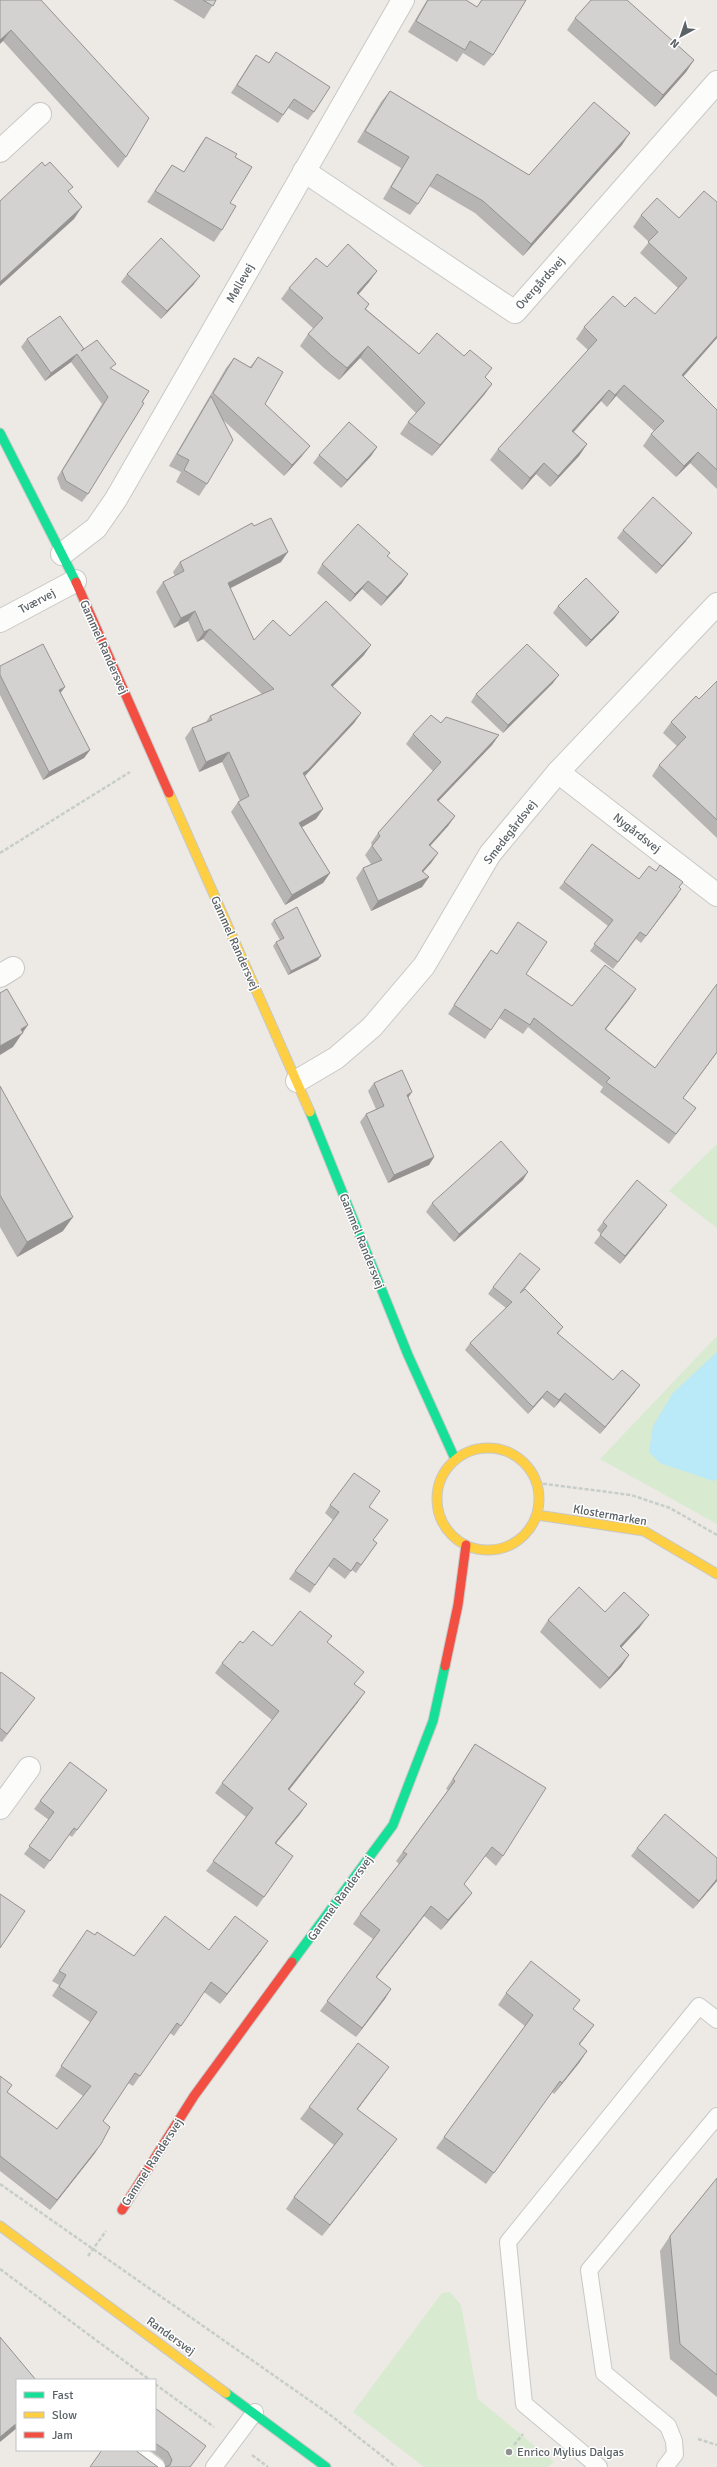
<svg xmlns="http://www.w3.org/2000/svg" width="717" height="2467" font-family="Signika,sans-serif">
<rect width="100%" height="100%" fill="#edeae6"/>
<g fill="#d8eacf">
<path d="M717 1144V1228L669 1191Z"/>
<path d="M717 1336V1524L600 1459Z"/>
<path d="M450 2292 461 2305 478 2399 554 2462 547 2467H424L353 2412 442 2293Z"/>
</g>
<path fill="#bae9f8" d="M717 1352V1479L713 1481 660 1463 649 1452 653 1426 673 1393Z"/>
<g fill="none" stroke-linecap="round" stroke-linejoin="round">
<g stroke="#c8c8c7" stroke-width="18">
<g id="lane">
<path d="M135 2450 157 2467"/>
<path d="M214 2467 255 2412"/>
<path d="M599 2467 524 2404 508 2242 699 2006 717 2020"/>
<path d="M665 2467 675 2454 674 2441 668 2426 604 2373 589 2270 717 2116"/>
</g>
</g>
<g stroke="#c8c8c7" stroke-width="24">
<g id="street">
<path d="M0 151 40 114"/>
<path d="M304 171 515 312 717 82"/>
<path d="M62 554 96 528 116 499 403 0"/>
<path d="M0 621 75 581"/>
<path d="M558 772 717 895"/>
<path d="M0 976 13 968"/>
<path d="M297 1081 336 1058 372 1027 424 966 490 854 558 772 717 604"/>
<path d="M0 1808 29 1768"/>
</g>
</g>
<g stroke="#c8c8c7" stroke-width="11">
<g id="fast">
<path d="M0 433 76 582"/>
<path d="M310 1112 408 1355 455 1459"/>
<path d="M292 1962 393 1825 433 1721 445 1666"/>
<path d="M226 2393 326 2467"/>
</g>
</g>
<g stroke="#c8c8c7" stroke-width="11">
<g id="slow">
<path d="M169 793 310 1112"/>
<circle cx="488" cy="1499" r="51"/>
<path d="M537 1515 644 1531 717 1574"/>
<path d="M0 2226 226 2393"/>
</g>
</g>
<g stroke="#c8c8c7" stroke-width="11">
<g id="jam">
<path d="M76 582 169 793"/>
<path d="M445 1666 458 1605 466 1545"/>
<path d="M122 2210 194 2096 292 1962"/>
</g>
</g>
<g stroke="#c7cdc8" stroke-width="2.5" stroke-dasharray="4 2" stroke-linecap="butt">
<path d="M0 853 130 772"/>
<path d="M537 1483 631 1495 670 1508 717 1535"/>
<path d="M0 2184 329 2414 396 2467"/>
<path d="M88 2256 106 2231"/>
<path d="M0 2269 150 2380"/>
<path d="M155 2384 214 2427"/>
<path d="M698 2439 717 2445"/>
<path d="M514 2445 523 2434"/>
<path d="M252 2455 268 2467"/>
</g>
<use href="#lane" stroke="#fcfcfb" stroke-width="16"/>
<use href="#street" stroke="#fcfcfb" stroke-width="22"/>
<use href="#fast" stroke="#16e098" stroke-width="9"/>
<use href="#slow" stroke="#ffcf43" stroke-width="9"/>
<use href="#jam" stroke="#f24e42" stroke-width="9"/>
</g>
<g fill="#b6b5b3">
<path d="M0 0 126 157 118 168 3 41Z"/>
<path d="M173 0H216L204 19Z"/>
<path d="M427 0H466L477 7 481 0H526L493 55 484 66 463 53 457 62 408 32Z"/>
<path d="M575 18 694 60 686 72 655 107 567 30Z"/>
<path d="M276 52 314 112 308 120 288 108 278 123 231 93 250 63 256 55 269 63Z"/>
<path d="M390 91 529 175 622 145 523 256 475 213 429 186 418 204 410 215 383 199 401 168 357 142 381 102Z"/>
<path d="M206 137 235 157 222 230 214 242 147 202 172 165 184 172 198 148Z"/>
<path d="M717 202V338L683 377 717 410V489L690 463 676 477 643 446 651 434 654 431 616 396 607 407 601 401 574 432 587 444 579 456 550 487 536 474 522 490 490 460 498 449 588 350 576 339 584 327 625 307 655 314 678 288 640 253 649 242 633 227 641 215 679 218Z"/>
<path d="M327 267 377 271 369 282 358 295 369 304 366 309 419 354 486 378 492 384 484 395 432 456 400 434 408 422 416 413 360 358 339 380 324 368 300 346 308 334 314 329 281 299 289 288Z"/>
<path d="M127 274 194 284 161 319 121 282Z"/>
<path d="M27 339 84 350 112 370 149 391 88 494 82 502 61 489 57 478 102 404 71 362 45 381 21 347Z"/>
<path d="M258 357 265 404 302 456 284 476 223 420 207 484 199 496 176 482 181 472 169 466 226 368 234 358 250 367Z"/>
<path d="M377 447 371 456 341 488 313 463 319 455Z"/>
<path d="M254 526 281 562 230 588 254 640 290 636 364 655 332 687 361 713 354 723 305 776 323 809 316 819 302 827 330 873 323 883 285 905 231 812 238 802 240 801 222 762 199 772 185 738 192 728 206 722 210 716 262 694 203 639 197 642 188 621 174 628 156 592 163 582 175 576 173 572 180 562Z"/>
<path d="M623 530 686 541 656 574 617 538Z"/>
<path d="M322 564 402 583 381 606 362 589 350 602 317 573Z"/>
<path d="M558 606 619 612 614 619 586 647 553 613Z"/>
<path d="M0 666 60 694 90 750 84 758 43 780 0 695Z"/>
<path d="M717 681V838L652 776 659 765 677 746 663 733 671 722 699 699Z"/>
<path d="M553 683 503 733 471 702 476 694Z"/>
<path d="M441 723 499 735 492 745 438 801 455 816 448 826 430 846 438 853 431 863 423 872 429 877 422 887 371 911 356 878 363 868 371 864 365 855 372 845 371 843 378 833 433 771 406 744 413 734Z"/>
<path d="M639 879 679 888 677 896 641 943 636 939 613 969 590 951 608 926 559 888 564 882Z"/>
<path d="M274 920 318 960 288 975 273 946 276 942 280 940 271 924Z"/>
<path d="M518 922 526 974 572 1006 630 998 606 1029 655 1068 717 1053 683 1098 696 1108 669 1144 600 1092 603 1087 528 1027 523 1034 499 1018 485 1039 448 1014 484 959 497 954Z"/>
<path d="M374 1083 408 1098 434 1157 429 1165 388 1183 360 1122 366 1114 376 1109 368 1091Z"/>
<path d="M0 1086 63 1231 17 1257 0 1227Z"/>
<path d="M523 1180 454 1242 426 1212 432 1203Z"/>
<path d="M661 1213 620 1264 594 1243 601 1234 597 1230 603 1222Z"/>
<path d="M540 1269 524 1290 563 1327 558 1334 613 1380 640 1385 634 1393 600 1434 560 1401 554 1408 542 1398 528 1414 465 1350 470 1343 506 1308 488 1294 493 1287Z"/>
<path d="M330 1505 370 1507 373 1540 377 1543 356 1573 352 1570 345 1579 328 1566 310 1593 289 1579 333 1520 325 1513Z"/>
<path d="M605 1612 640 1627 621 1647 629 1655 621 1667 600 1689 540 1632 548 1620Z"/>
<path d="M243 1643 272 1646 327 1643 355 1684 358 1702 289 1790 307 1804 300 1814 276 1843 293 1856 257 1907 206 1871 246 1817 215 1793 222 1783 272 1720 215 1673 222 1663Z"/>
<path d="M0 1674 29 1706 2 1742 0 1741Z"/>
<path d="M475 1744 503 1856 496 1866 485 1856 464 1884 472 1893 465 1902 441 1930 424 1916 376 1978 391 1989 356 2037 320 2011 373 1939 353 1924 360 1914 399 1864 396 1861 448 1790 446 1789Z"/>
<path d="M107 1790 72 1837 69 1835 44 1869 24 1854 49 1820 34 1809 40 1801Z"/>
<path d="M637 1848 717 1858V1881L693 1909 631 1856Z"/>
<path d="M95 1935 134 1956 209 1950 261 1951 220 2004 204 1992 174 2036 170 2033 133 2086 128 2083 103 2121 95 2153 50 2210 0 2171V2076L7 2092 57 2129 83 2096 55 2076 90 2022 52 1996 59 1985 52 1981 80 1940Z"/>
<path d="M506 1993 574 2010 594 2025 579 2045 587 2051 579 2063 554 2094 552 2092 486 2184 436 2148 525 2026 498 2005Z"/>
<path d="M381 2078 357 2109 388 2151 322 2236 286 2209 294 2197 334 2145 300 2119 309 2107Z"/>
<path d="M717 2178V2397L670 2359 660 2251 670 2236Z"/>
<path d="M155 2408 190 2467H166L163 2460 150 2450H155Z"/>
</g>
<g fill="#949392">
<path d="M11 30 3 41 0 44V40Z"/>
<path d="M694 60 686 72 655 107 663 95Z"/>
<path d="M630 133 622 145 523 256 531 244Z"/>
<path d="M82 207 74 219 0 286V282Z"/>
<path d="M377 271 369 282 349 305 357 293Z"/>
<path d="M200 276 194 284 161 319 167 311Z"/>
<path d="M717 336V338L674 387 682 375Z"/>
<path d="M368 346 360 358 339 380 347 368Z"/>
<path d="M77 354 71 362 45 381 51 373Z"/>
<path d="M492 384 484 395 432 456 440 445Z"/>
<path d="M624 385 616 396 607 407 615 395Z"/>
<path d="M609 390 601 401 564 442 572 431Z"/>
<path d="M587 444 579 456 550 487 558 476Z"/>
<path d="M310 446 302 456 284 476 292 465Z"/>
<path d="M377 447 371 456 341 488 347 480Z"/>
<path d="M698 452 690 463 676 477 684 466Z"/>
<path d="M544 463 536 474 522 490 530 478Z"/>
<path d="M692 533 686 541 656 574 662 566Z"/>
<path d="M288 552 281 562 221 593 228 583Z"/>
<path d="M408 574 402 583 381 606 387 597Z"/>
<path d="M368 581 362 589 350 602 355 594Z"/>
<path d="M195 611 188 621 174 628 181 618Z"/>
<path d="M619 612 614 619 586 647 591 640Z"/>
<path d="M210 629 203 639 197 642 204 632Z"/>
<path d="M371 645 364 655 324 695 331 685Z"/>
<path d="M559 675 553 683 503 733 508 725Z"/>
<path d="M65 687 59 695V690Z"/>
<path d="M361 713 354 723 301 780 303 773Z"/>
<path d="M499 735 492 745 430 810 437 800Z"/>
<path d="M90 750 84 758 43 780 49 772Z"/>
<path d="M229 752 222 762 199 772 206 762Z"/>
<path d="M323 809 316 819 292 833 299 823Z"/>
<path d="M455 816 448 826 422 855 429 845Z"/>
<path d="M438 853 431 863 415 881 422 871Z"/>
<path d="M330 873 323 883 285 905 292 895Z"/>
<path d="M429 877 422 887 371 911 378 901Z"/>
<path d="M321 956 318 960 288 975 291 971Z"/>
<path d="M636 989 630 998 599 1038 605 1029Z"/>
<path d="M28 1025 13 1047 0 1055V1046L21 1029Z"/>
<path d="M412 1092 406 1101 407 1095Z"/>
<path d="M434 1157 429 1165 388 1183 394 1175Z"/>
<path d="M528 1172 523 1180 454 1242 459 1234Z"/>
<path d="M667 1205 661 1213 620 1264 625 1256Z"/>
<path d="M73 1217 63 1231 17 1257 27 1242Z"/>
<path d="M640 1385 634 1393 600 1434 605 1427Z"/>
<path d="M547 1391 542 1398 528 1414 533 1407Z"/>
<path d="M565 1393 560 1401 554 1408 559 1400Z"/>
<path d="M649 1615 640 1627 612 1658 620 1646Z"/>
<path d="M629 1655 621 1667 600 1689 609 1678Z"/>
<path d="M365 1692 358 1702 282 1799 288 1789Z"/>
<path d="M307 1804 300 1814 268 1853 275 1843Z"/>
<path d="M717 1879V1881L693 1909 699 1901Z"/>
<path d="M472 1893 465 1902 441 1930 448 1920Z"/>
<path d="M431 1906 424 1916 369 1987 376 1977Z"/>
<path d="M268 1941 261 1951 220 2004 227 1994Z"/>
<path d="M391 1989 385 1999 356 2037 362 2028Z"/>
<path d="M594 2025 586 2036 571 2056 579 2044Z"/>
<path d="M587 2051 579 2063 554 2094 562 2083Z"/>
<path d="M389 2067 381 2078 349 2121 357 2109Z"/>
<path d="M397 2139 388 2151 322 2236 330 2225Z"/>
<path d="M101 2144 95 2153 50 2210 57 2200Z"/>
<path d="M17 2423V2428L0 2442V2437Z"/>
</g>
<g fill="#d4d2d0" stroke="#949392">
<path d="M0 0H41L149 118 126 157 11 30 0 40Z"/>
<path d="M203 0H216L213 6Z"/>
<path d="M428 0H466L477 7 482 0H526L493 55 470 41 465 50 416 21Z"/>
<path d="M591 0H627L694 60 663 95 575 18Z"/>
<path d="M276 52 330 87 314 112 294 99 283 115 237 85 256 55 269 63Z"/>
<path d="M390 91 529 175 594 102 630 133 531 244 483 201 437 174 418 204 391 187 409 157 365 131Z"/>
<path d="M206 137 237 154 235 157 252 167 230 203 236 206 222 230 155 191 172 165 184 172Z"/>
<path d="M42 162 45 166 50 162 73 187 68 191 82 207 0 282V201Z"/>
<path d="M704 191 717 202V336L682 375 717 410V470L698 452 684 466 651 434 664 421 624 385 615 395 609 390 572 431 587 444 558 476 544 463 530 478 498 449 597 340 584 327 613 296 625 307 635 297 655 314 687 278 648 242 658 232 641 215 657 198 679 218Z"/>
<path d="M161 238 200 276 167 311 127 274Z"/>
<path d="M348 244 377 271 357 293 369 304 365 309 419 354 437 333 464 356 470 350 492 368 485 377 492 384 440 445 408 422 425 403 368 346 347 368 332 356 308 334 323 318 289 288 316 258 327 267Z"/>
<path d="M60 316 84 349 81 351 97 340 116 364 110 368 149 391 142 402 144 403 88 494 66 481 62 471 108 397 77 354 51 373 27 339Z"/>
<path d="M258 357 283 372 265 404 310 446 292 465 213 393 234 358 251 368Z"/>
<path d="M211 396 233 440 207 484 184 470 189 460 177 454Z"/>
<path d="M349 422 377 447 347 480 319 455Z"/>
<path d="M653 497 692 533 662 566 623 530Z"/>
<path d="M271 518 288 552 228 583 254 640 273 620 290 636 326 601 371 645 331 685 361 713 308 770 303 773 323 809 299 823 330 873 292 895 238 802 249 796 229 752 206 762 192 728 212 720 210 716 274 689 210 629 204 632 195 611 181 618 163 582 184 571 180 562 252 523 254 526Z"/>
<path d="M358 524 390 553 387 556 408 574 387 597 368 581 355 594 322 564Z"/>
<path d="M586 578 619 612 591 640 558 606Z"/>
<path d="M43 644 65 687 59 690 90 750 49 772 0 675V666Z"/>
<path d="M527 644 559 675 508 725 476 694Z"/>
<path d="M717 681V820L659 765 686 737 671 722 696 696 699 699Z"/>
<path d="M431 715 441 723 446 717 499 735 437 800 455 816 429 845 438 853 422 871 429 877 378 901 363 868 382 860 372 846 380 836 378 833 441 762 413 734Z"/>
<path d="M592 844 639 879 649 866 656 871 660 865 683 882 679 887 681 889 646 936 640 932 618 962 594 944 613 920 564 882Z"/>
<path d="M297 907 321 956 291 971 276 942 284 938 274 920Z"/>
<path d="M518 922 547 942 526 974 572 1006 605 965 636 989 605 1029 655 1068 717 984V1052L683 1098 696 1108 676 1134 606 1082 610 1078 534 1018 530 1025 505 1009 491 1030 454 1005 491 950 497 954Z"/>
<path d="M7 989 28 1025 21 1029 23 1033 0 1046V993Z"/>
<path d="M402 1070 412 1092 407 1095 434 1157 394 1175 366 1114 384 1106 374 1083Z"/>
<path d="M0 1086 73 1217 27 1242 0 1195Z"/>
<path d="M501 1141 528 1172 459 1234 432 1203Z"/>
<path d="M637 1180 667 1205 625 1256 600 1235 607 1226 603 1222Z"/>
<path d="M520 1253 540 1269 520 1293 525 1289 563 1327 557 1333 613 1380 622 1370 640 1385 605 1427 565 1393 559 1400 547 1391 533 1407 470 1343 512 1302 493 1287Z"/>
<path d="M354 1473 380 1491 369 1507 388 1520 373 1540 377 1543 361 1565 357 1562 351 1571 334 1558 315 1585 295 1571 339 1512 330 1505Z"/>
<path d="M579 1587 605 1612 624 1592 649 1615 620 1646 629 1655 609 1678 548 1620Z"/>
<path d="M300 1611 332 1636 327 1642 364 1672 354 1684 365 1692 288 1789 307 1804 275 1843 293 1856 264 1897 213 1861 253 1808 222 1783 279 1711 222 1663 240 1641 243 1643 253 1631 272 1646Z"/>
<path d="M1 1672 35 1698 7 1734 0 1728V1674Z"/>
<path d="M475 1744 546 1788 503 1856 492 1847 464 1884 472 1893 448 1920 431 1906 376 1977 391 1989 362 2028 327 2001 380 1930 360 1914 407 1854 403 1852 455 1781 453 1779Z"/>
<path d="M70 1762 107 1790 77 1830 74 1828 50 1861 29 1846 54 1812 40 1801Z"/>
<path d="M665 1814 717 1858V1879L699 1901 637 1848Z"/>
<path d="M0 1894 25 1911 0 1948Z"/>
<path d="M165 1916 209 1950 235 1916 268 1941 227 1994 211 1982 181 2026 177 2023 140 2076 135 2073 103 2121 110 2127 101 2144 57 2200 0 2156V2076L12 2085 7 2092 57 2129 91 2086 61 2066 97 2012 59 1987 66 1975 59 1971 87 1930 95 1935 97 1932 134 1956Z"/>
<path d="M531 1961 580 2000 573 2009 594 2025 579 2044 587 2051 562 2083 560 2081 494 2173 444 2137 533 2015 506 1993Z"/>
<path d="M358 2043 389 2067 357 2109 397 2139 330 2225 294 2197 343 2134 309 2107Z"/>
<path d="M717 2178V2375L680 2344 670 2236Z"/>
<path d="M0 2337 36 2380H17V2423L0 2437Z"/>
<path d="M155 2408 206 2446 190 2467H165L170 2465 172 2460 168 2452 155 2443Z"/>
<path d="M102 2450H135L158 2467H90Z"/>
</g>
<circle fill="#8e9293" stroke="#fff" stroke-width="1.5" cx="509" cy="2452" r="4"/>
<g text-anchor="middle" stroke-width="3" stroke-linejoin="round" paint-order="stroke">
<g font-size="12" fill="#5b6266" stroke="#fff">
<text transform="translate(240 283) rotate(-60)" y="4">Møllevej</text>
<text transform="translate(540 283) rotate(-48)" y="4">Overgårdsvej</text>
<text transform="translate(37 601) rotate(-28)" y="4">Tværvej</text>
<text transform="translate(104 647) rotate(66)" y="4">Gammel Randersvej</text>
<text transform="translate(510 832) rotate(-52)" y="4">Smedegårdsvej</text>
<text transform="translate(637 833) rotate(38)" y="4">Nygårdsvej</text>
<text transform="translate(235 943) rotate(66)" y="4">Gammel Randersvej</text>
<text transform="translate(362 1241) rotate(68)" y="4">Gammel Randersvej</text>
<text transform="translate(610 1515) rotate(10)" y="4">Klostermarken</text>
<text transform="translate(340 1898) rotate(-54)" y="4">Gammel Randersvej</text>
<text transform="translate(152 2162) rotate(-57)" y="4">Gammel Randersvej</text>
<text transform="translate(171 2336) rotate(36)" y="4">Randersvej</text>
</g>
<g font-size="12" fill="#5b6266" stroke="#fff" text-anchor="start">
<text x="517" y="2456">Enrico Mylius Dalgas</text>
</g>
</g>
<rect x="16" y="2379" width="140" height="72" fill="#ffffff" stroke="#bdc0c2"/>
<rect x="24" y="2392" width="20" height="6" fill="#16e098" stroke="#bdc0c2"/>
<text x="52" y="2399" font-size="12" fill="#5b6266">Fast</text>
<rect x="24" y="2412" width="20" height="6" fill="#ffcf43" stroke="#bdc0c2"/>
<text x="52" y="2419" font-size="12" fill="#5b6266">Slow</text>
<rect x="24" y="2432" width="20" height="6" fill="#f24e42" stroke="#bdc0c2"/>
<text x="52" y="2439" font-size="12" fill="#5b6266">Jam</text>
<g transform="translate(681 36) rotate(220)" stroke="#ffffff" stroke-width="3" paint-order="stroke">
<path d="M0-3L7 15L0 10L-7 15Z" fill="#5b6266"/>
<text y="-6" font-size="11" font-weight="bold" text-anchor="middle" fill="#5b6266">N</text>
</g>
</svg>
